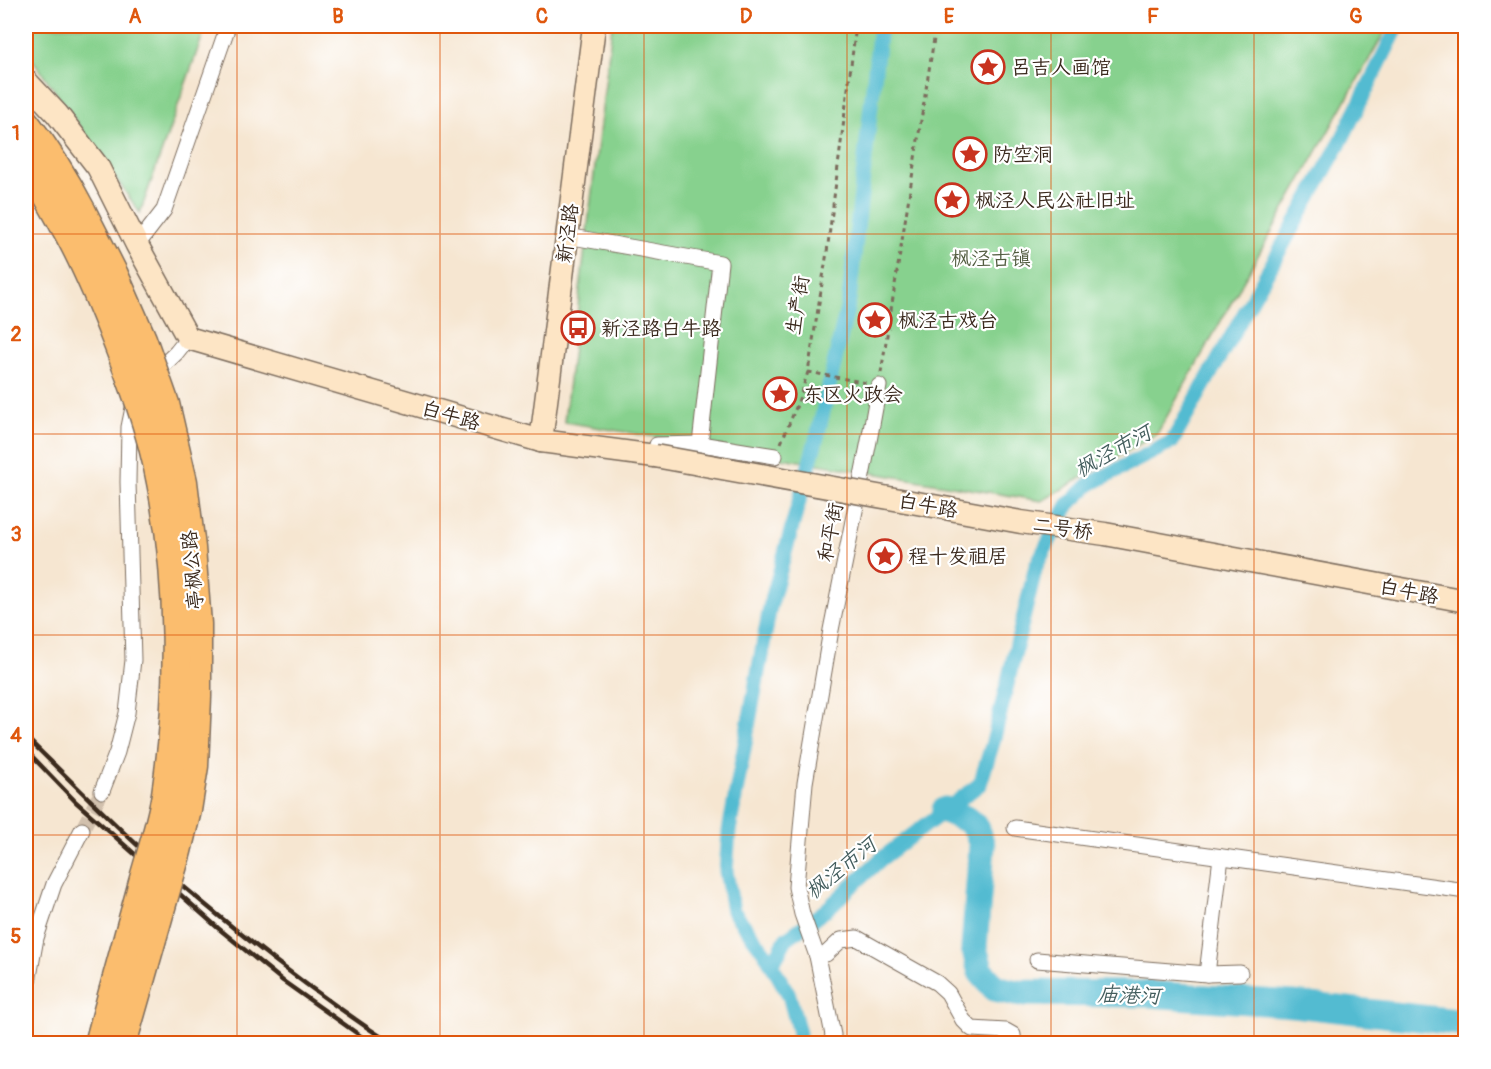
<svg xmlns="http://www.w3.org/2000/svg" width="1491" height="1069" font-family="Pangolin,'LXGW WenKai TC',sans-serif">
<rect width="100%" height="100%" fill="#fff"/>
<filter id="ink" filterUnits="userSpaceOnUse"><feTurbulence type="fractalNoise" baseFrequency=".0167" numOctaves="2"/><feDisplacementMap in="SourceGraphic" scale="12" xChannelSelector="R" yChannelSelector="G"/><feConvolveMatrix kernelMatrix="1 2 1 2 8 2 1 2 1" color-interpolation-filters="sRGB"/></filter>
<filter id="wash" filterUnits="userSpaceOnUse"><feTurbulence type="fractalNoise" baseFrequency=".008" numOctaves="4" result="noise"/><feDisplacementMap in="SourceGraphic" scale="24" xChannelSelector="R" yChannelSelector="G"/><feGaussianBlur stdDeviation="1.35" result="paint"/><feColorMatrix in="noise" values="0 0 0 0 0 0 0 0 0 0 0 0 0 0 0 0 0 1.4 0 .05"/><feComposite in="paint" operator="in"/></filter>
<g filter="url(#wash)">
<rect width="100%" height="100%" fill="#f6e6d1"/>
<g fill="#87d18e" stroke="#617e56" stroke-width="1.5">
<path d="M26 26H206L140 213 36 64 26 55Z"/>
<path d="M612 26H1388L1157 434 1042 501 564 422Z"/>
</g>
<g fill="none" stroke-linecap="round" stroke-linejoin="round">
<g stroke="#53bbd1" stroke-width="15">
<path d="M772 965 786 939 826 910 881 859 980 784 993 742 1036 566 1068 505 1090 484 1172 442 1340 143 1398 26"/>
<path d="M798 1044 799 1033 789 995 765 953 733 911 726 871 729 831 770 607 818 433 849 300 880 26"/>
</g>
<path stroke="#53bbd1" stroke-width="27" d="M945 810 968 820 977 829 982 846 974 948 981 972 995 988 1016 993 1148 994 1293 1004 1466 1023"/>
</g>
</g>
<g filter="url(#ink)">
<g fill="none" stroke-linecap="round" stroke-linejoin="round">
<path stroke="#d1c0ad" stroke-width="15" stroke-dasharray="15 8" stroke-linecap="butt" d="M82 830 102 791"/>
<g stroke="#7c6c5d" stroke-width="17">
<g id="street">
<path d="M567 236 720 263 700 444"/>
<path d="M137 245 164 210 228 26"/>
<path d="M153 375 176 353 188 338"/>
<path d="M655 456 657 445 700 444 775 456"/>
<path d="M102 791 117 752 127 713 133 660 128 482 129 427 134 403"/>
<path d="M1015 828 1466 891"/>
<path d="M817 956 826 954 841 940 857 938 937 983 948 993 963 1020 972 1029 1006 1031 1013 1035 1014 1044"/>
<path d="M1037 960 1207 974 1240 973"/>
<path d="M1207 974 1221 857"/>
<path d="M26 993 36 938 54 884 82 830"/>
<path d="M831 1044 833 1035 817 956 802 914 796 887 805 783 831 630 869 441 879 386"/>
</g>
</g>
<g stroke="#7c6c5d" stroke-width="25">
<g id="secondary">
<path d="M26 81 57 114 98 167 137 245 188 338 541 441 655 456"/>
<path d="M541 441 594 26"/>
<path d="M928 505 1021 522 1105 534 1466 601"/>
</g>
</g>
<g stroke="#7c6c5d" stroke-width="31">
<g id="highway">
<path d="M26 124C47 151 66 181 82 212"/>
<path d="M26 160 39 180 63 223"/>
</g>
</g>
<g stroke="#7c6c5d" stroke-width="3" stroke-dasharray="4.5 4.5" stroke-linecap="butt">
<path d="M808 372 867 383"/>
<path d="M881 373 936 26"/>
<path d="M781 443 797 405 808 372 827 252 856 26"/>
</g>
<use href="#street" stroke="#fff" stroke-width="15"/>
<use href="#secondary" stroke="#fde5c5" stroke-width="22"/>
<use href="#highway" stroke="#fbbd6e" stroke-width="28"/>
<g stroke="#3b2a1e" stroke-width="4.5">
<path d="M26 737C83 793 140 851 202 902 263 953 326 1001 392 1044"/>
<path d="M26 750 76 802 218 928 283 981 372 1044"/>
</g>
<g stroke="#7c6c5d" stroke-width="25" stroke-linecap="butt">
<path id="secondary-bridge" d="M655 456 928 505"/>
</g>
<g stroke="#7c6c5d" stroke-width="31" stroke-linecap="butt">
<g id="highway-bridge">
<path d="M82 212 114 275 142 339 165 404 183 482 191 548 197 624V697L194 766 187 810 177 851 122 1044"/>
<path d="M63 223C82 256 97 291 111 326 131 377 151 428 161 482 181 581 181 694 166 794 161 825 150 856 142 886 128 938 113 991 99 1044"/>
</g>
</g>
<use href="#secondary-bridge" stroke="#fde5c5" stroke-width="22"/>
<use href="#highway-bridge" stroke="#fbbd6e" stroke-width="28"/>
</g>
</g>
<path fill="none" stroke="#df570d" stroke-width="1.5" stroke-opacity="0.55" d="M237 26V1044M440 26V1044M644 26V1044M847 26V1044M1051 26V1044M1254 26V1044M26 234H1466M26 434H1466M26 635H1466M26 835H1466"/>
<defs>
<g id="sight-ring" transform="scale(1.725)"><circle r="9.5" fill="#fff" stroke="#c8321e" stroke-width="1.5"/><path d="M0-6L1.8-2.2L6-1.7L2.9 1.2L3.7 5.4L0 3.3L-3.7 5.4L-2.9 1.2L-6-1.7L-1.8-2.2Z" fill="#c8321e"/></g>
<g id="bus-ring" transform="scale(1.725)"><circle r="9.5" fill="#fff" stroke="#c8321e" stroke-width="1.5"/><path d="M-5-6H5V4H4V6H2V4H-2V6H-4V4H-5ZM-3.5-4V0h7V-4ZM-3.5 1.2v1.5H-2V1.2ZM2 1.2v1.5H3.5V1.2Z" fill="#c8321e"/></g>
</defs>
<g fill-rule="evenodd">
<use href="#sight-ring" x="988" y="67"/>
<use href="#sight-ring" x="970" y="154"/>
<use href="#sight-ring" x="952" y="200"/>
<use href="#sight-ring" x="875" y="320"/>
<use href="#bus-ring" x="578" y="328"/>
<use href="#sight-ring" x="780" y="394"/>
<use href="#sight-ring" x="885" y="556"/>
</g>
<g text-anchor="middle" stroke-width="4.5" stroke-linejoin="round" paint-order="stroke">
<g font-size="20" fill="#3b2a1e" stroke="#fff" text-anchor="start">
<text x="1011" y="74">吕吉人画馆</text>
<text x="993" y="161">防空洞</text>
<text x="975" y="207">枫泾人民公社旧址</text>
<text x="898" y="327">枫泾古戏台</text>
<text x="601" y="335">新泾路白牛路</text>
<text x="803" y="401">东区火政会</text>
<text x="908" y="563">程十发祖居</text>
</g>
<g font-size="20" fill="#3b2a1e" stroke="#fff">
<text transform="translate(567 233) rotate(-83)" y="7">新泾路</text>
<text transform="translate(797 305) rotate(-81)" y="7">生产街</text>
<text transform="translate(451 415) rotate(16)" y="7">白牛路</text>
<text transform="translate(928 505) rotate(10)" y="7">白牛路</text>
<text transform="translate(1063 528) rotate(8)" y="7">二号桥</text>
<text transform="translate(830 532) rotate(-79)" y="7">和平街</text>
<text transform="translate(192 570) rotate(-95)" y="7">亭枫公路</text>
<text transform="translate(1409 591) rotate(11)" y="7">白牛路</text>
</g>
<g font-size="20" fill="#525c40" stroke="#fff">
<text x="991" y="265">枫泾古镇</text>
</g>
<g font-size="21" font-style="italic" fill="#435d5d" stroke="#fff">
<text transform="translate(1113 451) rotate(-29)" y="7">枫泾市河</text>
<text transform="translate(841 868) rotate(-39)" y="7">枫泾市河</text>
<text transform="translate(1129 995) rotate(2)" y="7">庙港河</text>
</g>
</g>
<rect width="1491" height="1069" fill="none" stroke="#fff" stroke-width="66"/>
<rect x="33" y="33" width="1425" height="1003" fill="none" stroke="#df570d" stroke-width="2"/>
<g font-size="20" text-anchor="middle" font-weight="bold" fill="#df570d">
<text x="135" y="23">A</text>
<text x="338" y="23">B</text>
<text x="542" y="23">C</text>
<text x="746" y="23">D</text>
<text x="949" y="23">E</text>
<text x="1153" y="23">F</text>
<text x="1356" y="23">G</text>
<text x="16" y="140">1</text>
<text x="16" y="341">2</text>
<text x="16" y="541">3</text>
<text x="16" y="742">4</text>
<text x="16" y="943">5</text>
</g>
</svg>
